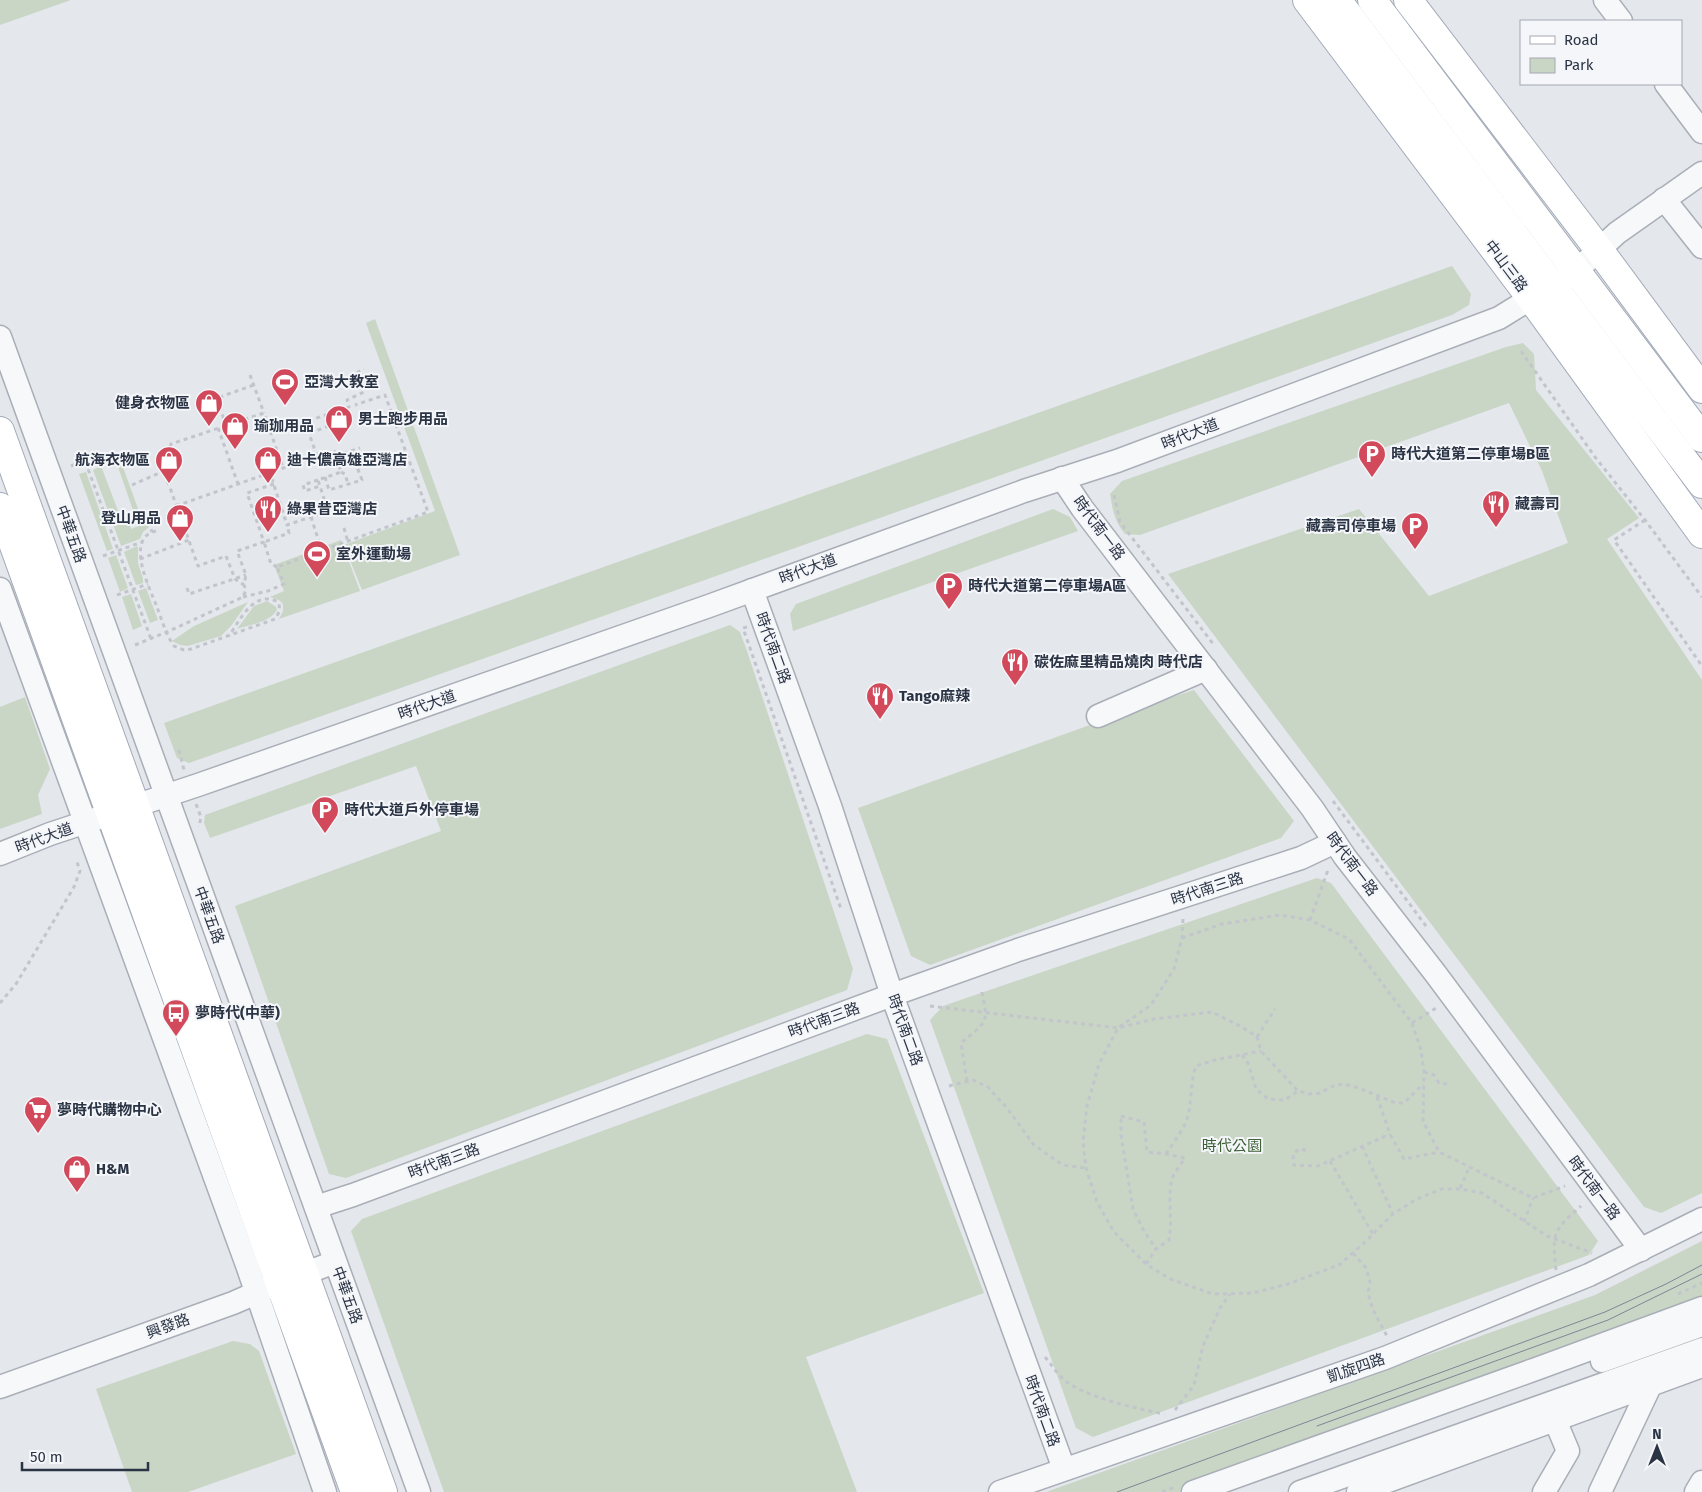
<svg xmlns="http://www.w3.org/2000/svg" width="1702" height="1492" font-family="'Fira Sans','Noto Sans TC',sans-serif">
<rect width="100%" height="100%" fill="#e4e7ec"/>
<g fill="#c9d6c5">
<path d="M0 0H71L0 25Z"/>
<path d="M1452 266 1471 294 1469 305 1452 315 189 763 177 758 164 723Z"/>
<path d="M375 319 460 555 362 590 344 545 435 511 366 323Z"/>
<path d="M1523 343 1534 354 1536 390 1639 518 1607 539 1702 680V1193L1661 1213 1644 1207 1168 574 1359 509 1429 596 1568 543 1542 471 1509 403 1140 535 1125 534C1114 520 1113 511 1110 494L1122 481 1506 347Z"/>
<path d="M120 459 140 514 135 516 116 461Z"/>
<path d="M101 466 123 524 129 523 131 529 147 523 149 527 143 532 140 539 121 546 93 470Z"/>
<path d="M86 472 113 549 107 551 79 474Z"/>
<path d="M1053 509 1070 517 1078 531 793 631 790 614 796 604Z"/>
<path d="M341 540 360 591 279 619 283 611V604L279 600 270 597 284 591 274 565Z"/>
<path d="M137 546 138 548V563L143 579V583L136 585 124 552Z"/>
<path d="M116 555 128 588 120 592 108 558Z"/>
<path d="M146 588 158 620 150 623 138 591Z"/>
<path d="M131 594 142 626 133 630 122 597Z"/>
<path d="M267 601 276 607 277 610C270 622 250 625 237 629L254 606Z"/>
<path d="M248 602 231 626 221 636 188 646 180 645 172 641 194 626Z"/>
<path d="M730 625 740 632 747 651 853 969 847 990 346 1178 329 1174 235 906 441 831 416 766 210 838 204 823 205 815Z"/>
<path d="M1194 690 1294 821 1281 838 930 965 911 956 858 808 1115 716Z"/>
<path d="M25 697 50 769 38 795 42 814 0 829V707Z"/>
<path d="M1317 878 1331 883 1598 1241 1589 1255 1093 1437 1076 1428 930 1020 943 1006Z"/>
<path d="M867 1034 887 1039 984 1293 806 1357 857 1492H444L351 1231 362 1219Z"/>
<path d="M1702 1241V1301L1616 1334 1179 1492H1046L1595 1295Z"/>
<path d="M233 1341 250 1344 259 1351 296 1454 188 1492H132L96 1389Z"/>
</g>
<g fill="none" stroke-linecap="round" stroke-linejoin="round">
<g stroke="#a9aeb7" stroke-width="25">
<g id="minor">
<path d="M1605 0 1621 21"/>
<path d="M1666 84 1702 132"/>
<path d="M1664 199 1702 247"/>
<path d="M0 337 419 1492"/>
<path d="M1062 478 1082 508 1312 808 1345 857 1435 973 1641 1250"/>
<path d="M0 589 247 1265 325 1492"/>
<path d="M752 590 830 806 892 995 1064 1469"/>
<path d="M1098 716 1206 669"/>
<path d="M0 854 50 834 198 785 709 606 1024 491 1117 461 1499 318 1577 270 1617 233 1702 173"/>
<path d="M316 1207 353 1195 892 995 1018 950 1301 858 1335 842"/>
<path d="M1602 1361 1702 1325"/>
<path d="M0 1387 233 1303 279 1283 335 1262"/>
<path d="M1000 1492 1385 1358 1589 1275 1702 1219"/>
<path d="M1193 1492 1536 1369 1702 1308"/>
<path d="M1300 1492 1702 1349"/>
<path d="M1358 1492 1702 1366"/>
<path d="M1544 1492 1568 1451 1555 1420"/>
<path d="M1600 1492 1651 1384 1652 1377"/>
<path d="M1696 1492 1702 1482"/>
</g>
</g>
<g stroke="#a3abb8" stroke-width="30">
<g id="major">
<path d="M1307 0 1531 298 1702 534"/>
<path d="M1337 0 1702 484"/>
<path d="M1372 0 1702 438"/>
<path d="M1408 0 1600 251 1702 389"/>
<path d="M0 431 383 1492"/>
<path d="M0 507 355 1492"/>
</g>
</g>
<g stroke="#c2c5cb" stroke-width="3" stroke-dasharray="4 4" stroke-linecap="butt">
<path d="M1521 351 1595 457 1645 520 1702 597"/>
<path d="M250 375 264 413"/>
<path d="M332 412 335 424"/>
<path d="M226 426 217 398 254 385"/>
<path d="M218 428 238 484"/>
<path d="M310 433 345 420"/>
<path d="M317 456 305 422 349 407 347 400 364 392 358 372 364 369"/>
<path d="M336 456 360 448"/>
<path d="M71 466 85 461 151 639"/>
<path d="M341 472 345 474 348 484"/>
<path d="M325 477 329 490 362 480 354 459 339 464"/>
<path d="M318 480 303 485 305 491 320 486"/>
<path d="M274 484 247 493 264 542 237 551 246 575 244 585 235 579 226 556 198 566 164 471 171 444 264 413 283 468"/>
<path d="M132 485 164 471"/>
<path d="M1114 495 1120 522 1214 645"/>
<path d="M176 506 334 450 341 472 318 480 328 511 287 525 270 473"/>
<path d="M144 516 147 517 152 532"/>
<path d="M311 517 322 551"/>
<path d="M1645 520 1614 540 1702 666"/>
<path d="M344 528 348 542"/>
<path d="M156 531C124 538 150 589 157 607 162 620 166 635 174 646L184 650 191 649 275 619C279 613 281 609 278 602 254 589 240 620 229 636"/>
<path d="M103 556 142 542"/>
<path d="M140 559 189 540"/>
<path d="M277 567 271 564 264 542 289 533 287 525"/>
<path d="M187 588 189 594 246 575"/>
<path d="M117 595 148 584"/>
<path d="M243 597 268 591 284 584 277 567 428 512 385 395 355 405"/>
<path d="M747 627 743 628 841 909"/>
<path d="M135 645 167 632 243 597 246 590 244 585"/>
<path d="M179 750 184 770"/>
<path d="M1333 801 1426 926"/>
<path d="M196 804 201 817 199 827"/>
<path d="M1183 919 1182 938 1174 969 1151 1005 1118 1028 1099 1064 1087 1106 1083 1142 1086 1168 1097 1202 1114 1232 1146 1264 1170 1279 1213 1294 1253 1293 1288 1284 1339 1265 1363 1244 1393 1214 1415 1200 1441 1189H1460L1482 1193 1547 1236 1592 1253"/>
<path d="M1310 920 1328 870"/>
<path d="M1182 938 1222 924 1280 915 1310 920 1349 939 1412 1023 1421 1050 1424 1072 1423 1121 1439 1152 1533 1198 1565 1186"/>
<path d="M0 1003 16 984 74 887 80 871 77 862"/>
<path d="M930 1006 1118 1028 1154 1019 1212 1012 1242 1027 1257 1037 1261 1051 1298 1091 1310 1094 1320 1093 1333 1086 1343 1084 1359 1088 1396 1103H1404L1423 1084"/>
<path d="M1412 1023 1436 1008"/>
<path d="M1257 1037 1275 1009"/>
<path d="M1242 1055 1248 1063 1256 1089 1268 1099 1285 1100 1298 1091"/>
<path d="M1424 1072 1434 1075 1439 1083 1447 1084"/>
<path d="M967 1081 961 1043C988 1020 989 1024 981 988"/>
<path d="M949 1086 973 1080 988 1087 1007 1108 1034 1145 1063 1165 1086 1168"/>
<path d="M1377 1097 1390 1134 1404 1159 1439 1152"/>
<path d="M1121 1116 1144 1122 1147 1152 1166 1154 1185 1158C1181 1165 1174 1172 1172 1179 1167 1199 1173 1219 1169 1240L1156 1249 1144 1231 1133 1209 1121 1135Z"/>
<path d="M1362 1146 1393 1214"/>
<path d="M1306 1150 1299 1149 1293 1154 1294 1165 1318 1166 1390 1134"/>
<path d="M1166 1154C1172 1144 1180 1134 1185 1124 1193 1107 1189 1085 1196 1066L1215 1060 1261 1051"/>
<path d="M1330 1161 1373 1234"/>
<path d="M1460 1188 1470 1166"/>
<path d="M1524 1222 1533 1198"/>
<path d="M1353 1253 1366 1268 1370 1282 1368 1293 1373 1310 1387 1336"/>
<path d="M1146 1264 1156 1249"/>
<path d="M1556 1270C1552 1232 1553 1231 1581 1206"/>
<path d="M1678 1294 1702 1283"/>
<path d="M1045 1357C1052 1365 1059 1377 1068 1383 1093 1399 1135 1408 1164 1414"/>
<path d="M1175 1410 1194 1385 1203 1346 1220 1308 1230 1294"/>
<path d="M1162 1492 1175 1487"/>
</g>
<use href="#minor" stroke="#f7f8fa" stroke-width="22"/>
<use href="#major" stroke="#fff" stroke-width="28"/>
<g stroke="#7d8696" stroke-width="1">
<path d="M1317 1426 1608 1320 1702 1274"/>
<path d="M1117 1492 1605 1312 1666 1284 1702 1265"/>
</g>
</g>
<defs>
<g id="stadium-pin" transform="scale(1.4375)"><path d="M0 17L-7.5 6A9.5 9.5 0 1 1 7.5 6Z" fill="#d1495b" stroke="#f4f6f9"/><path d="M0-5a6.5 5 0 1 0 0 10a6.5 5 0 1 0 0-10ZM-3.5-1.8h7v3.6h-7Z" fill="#fff"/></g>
<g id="shop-pin" transform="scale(1.4375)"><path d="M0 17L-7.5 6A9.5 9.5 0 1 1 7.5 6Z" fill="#d1495b" stroke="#f4f6f9"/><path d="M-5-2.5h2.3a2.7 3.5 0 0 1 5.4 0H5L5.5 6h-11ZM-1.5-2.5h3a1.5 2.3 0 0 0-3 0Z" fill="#fff"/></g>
<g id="parking-pin" transform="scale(1.4375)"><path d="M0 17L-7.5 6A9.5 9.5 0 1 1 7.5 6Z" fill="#d1495b" stroke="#f4f6f9"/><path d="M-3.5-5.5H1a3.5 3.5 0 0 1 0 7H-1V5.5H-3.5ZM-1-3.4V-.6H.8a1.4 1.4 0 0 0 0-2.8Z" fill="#fff"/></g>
<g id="restaurant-pin" transform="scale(1.4375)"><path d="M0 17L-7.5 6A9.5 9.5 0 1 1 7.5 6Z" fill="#d1495b" stroke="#f4f6f9"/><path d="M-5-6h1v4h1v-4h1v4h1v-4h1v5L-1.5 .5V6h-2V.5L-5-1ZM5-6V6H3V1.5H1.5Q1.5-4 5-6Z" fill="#fff"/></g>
<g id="bus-pin" transform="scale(1.4375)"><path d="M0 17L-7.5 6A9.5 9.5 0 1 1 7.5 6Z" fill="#d1495b" stroke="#f4f6f9"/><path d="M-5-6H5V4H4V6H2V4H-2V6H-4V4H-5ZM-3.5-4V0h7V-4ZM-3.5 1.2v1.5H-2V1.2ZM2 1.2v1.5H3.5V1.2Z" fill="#fff"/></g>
<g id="supermarket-pin" transform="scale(1.4375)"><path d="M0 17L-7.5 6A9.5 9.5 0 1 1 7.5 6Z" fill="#d1495b" stroke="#f4f6f9"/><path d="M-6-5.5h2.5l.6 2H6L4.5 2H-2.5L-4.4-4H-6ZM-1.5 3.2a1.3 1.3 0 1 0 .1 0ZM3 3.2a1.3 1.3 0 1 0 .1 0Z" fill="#fff"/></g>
</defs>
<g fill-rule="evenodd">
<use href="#stadium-pin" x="285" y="382"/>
<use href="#shop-pin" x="209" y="403"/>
<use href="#shop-pin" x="339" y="419"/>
<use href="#shop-pin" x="235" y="426"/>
<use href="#parking-pin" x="1372" y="454"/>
<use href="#shop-pin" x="169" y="460"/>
<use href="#shop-pin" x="268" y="460"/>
<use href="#restaurant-pin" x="1496" y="504"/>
<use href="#restaurant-pin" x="268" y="509"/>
<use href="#shop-pin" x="180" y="518"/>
<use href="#parking-pin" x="1415" y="526"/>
<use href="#stadium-pin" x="317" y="554"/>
<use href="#parking-pin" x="949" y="586"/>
<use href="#restaurant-pin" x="1015" y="662"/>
<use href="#restaurant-pin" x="880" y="696"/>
<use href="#parking-pin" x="325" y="810"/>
<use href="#bus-pin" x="176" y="1013"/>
<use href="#supermarket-pin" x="38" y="1110"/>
<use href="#shop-pin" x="77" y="1169"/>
</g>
<g text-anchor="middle" stroke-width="4" stroke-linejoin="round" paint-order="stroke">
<g font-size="15" fill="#2b3445" stroke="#f4f6f9">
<text transform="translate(1506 266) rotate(53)" y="5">中山三路</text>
<text transform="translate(1190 434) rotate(-21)" y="5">時代大道</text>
<text transform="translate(1099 528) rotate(53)" y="5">時代南一路</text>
<text transform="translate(71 534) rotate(70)" y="5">中華五路</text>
<text transform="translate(808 569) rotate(-20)" y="5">時代大道</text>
<text transform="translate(773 648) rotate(70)" y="5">時代南二路</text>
<text transform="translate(427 705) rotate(-19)" y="5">時代大道</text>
<text transform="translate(44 838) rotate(-20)" y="5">時代大道</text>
<text transform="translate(1352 864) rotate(53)" y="5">時代南一路</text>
<text transform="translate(1207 889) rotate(-18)" y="5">時代南三路</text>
<text transform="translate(209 915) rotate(70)" y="5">中華五路</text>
<text transform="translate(824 1020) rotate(-20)" y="5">時代南三路</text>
<text transform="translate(905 1030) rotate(70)" y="5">時代南二路</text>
<text transform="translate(444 1161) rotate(-20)" y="5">時代南三路</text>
<text transform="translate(1594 1188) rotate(53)" y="5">時代南一路</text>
<text transform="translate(347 1295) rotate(70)" y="5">中華五路</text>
<text transform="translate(168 1326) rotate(-20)" y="5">興發路</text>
<text transform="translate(1356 1368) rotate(-19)" y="5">凱旋四路</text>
<text transform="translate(1042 1411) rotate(70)" y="5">時代南二路</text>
</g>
<g font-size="15" font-weight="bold" fill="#2b3445" stroke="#f4f6f9" text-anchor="start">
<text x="304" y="387">亞灣大教室</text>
<text x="190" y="408" text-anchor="end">健身衣物區</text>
<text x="358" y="424">男士跑步用品</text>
<text x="254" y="431">瑜珈用品</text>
<text x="1391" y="459">時代大道第二停車場B區</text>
<text x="150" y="465" text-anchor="end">航海衣物區</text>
<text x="287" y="465">迪卡儂高雄亞灣店</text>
<text x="1515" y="509">藏壽司</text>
<text x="287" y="514">綠果昔亞灣店</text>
<text x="161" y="523" text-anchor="end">登山用品</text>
<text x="1396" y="531" text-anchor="end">藏壽司停車場</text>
<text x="336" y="559">室外運動場</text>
<text x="968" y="591">時代大道第二停車場A區</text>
<text x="1034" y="667">碳佐麻里精品燒肉 時代店</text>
<text x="899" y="701">Tango麻辣</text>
<text x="344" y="815">時代大道戶外停車場</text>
<text x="195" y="1018">夢時代(中華)</text>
<text x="57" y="1115">夢時代購物中心</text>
<text x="96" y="1174">H&amp;M</text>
</g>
<g font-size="15" fill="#3f6138" stroke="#f4f6f9">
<text x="1232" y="1151">時代公園</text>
</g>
</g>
<rect x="1520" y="20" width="162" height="65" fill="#f4f6f9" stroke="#a4a8b1"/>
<rect x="1530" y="36" width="25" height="8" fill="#ffffff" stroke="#a4a8b1"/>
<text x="1564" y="45" font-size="15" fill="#2b3445">Road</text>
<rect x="1530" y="58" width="25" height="15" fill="#c9d6c5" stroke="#a4a8b1"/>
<text x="1564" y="70" font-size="15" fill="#2b3445">Park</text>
<g transform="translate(1657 1447)" stroke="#f4f6f9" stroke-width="4" paint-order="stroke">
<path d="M0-4L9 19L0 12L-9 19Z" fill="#2b3445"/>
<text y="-8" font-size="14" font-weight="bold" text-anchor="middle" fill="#2b3445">N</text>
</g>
<path d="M22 1462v8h126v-8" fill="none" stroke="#2b3445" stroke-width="2.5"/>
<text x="30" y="1462" font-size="15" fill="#2b3445" stroke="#f4f6f9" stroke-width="4" paint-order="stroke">50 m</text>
</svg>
